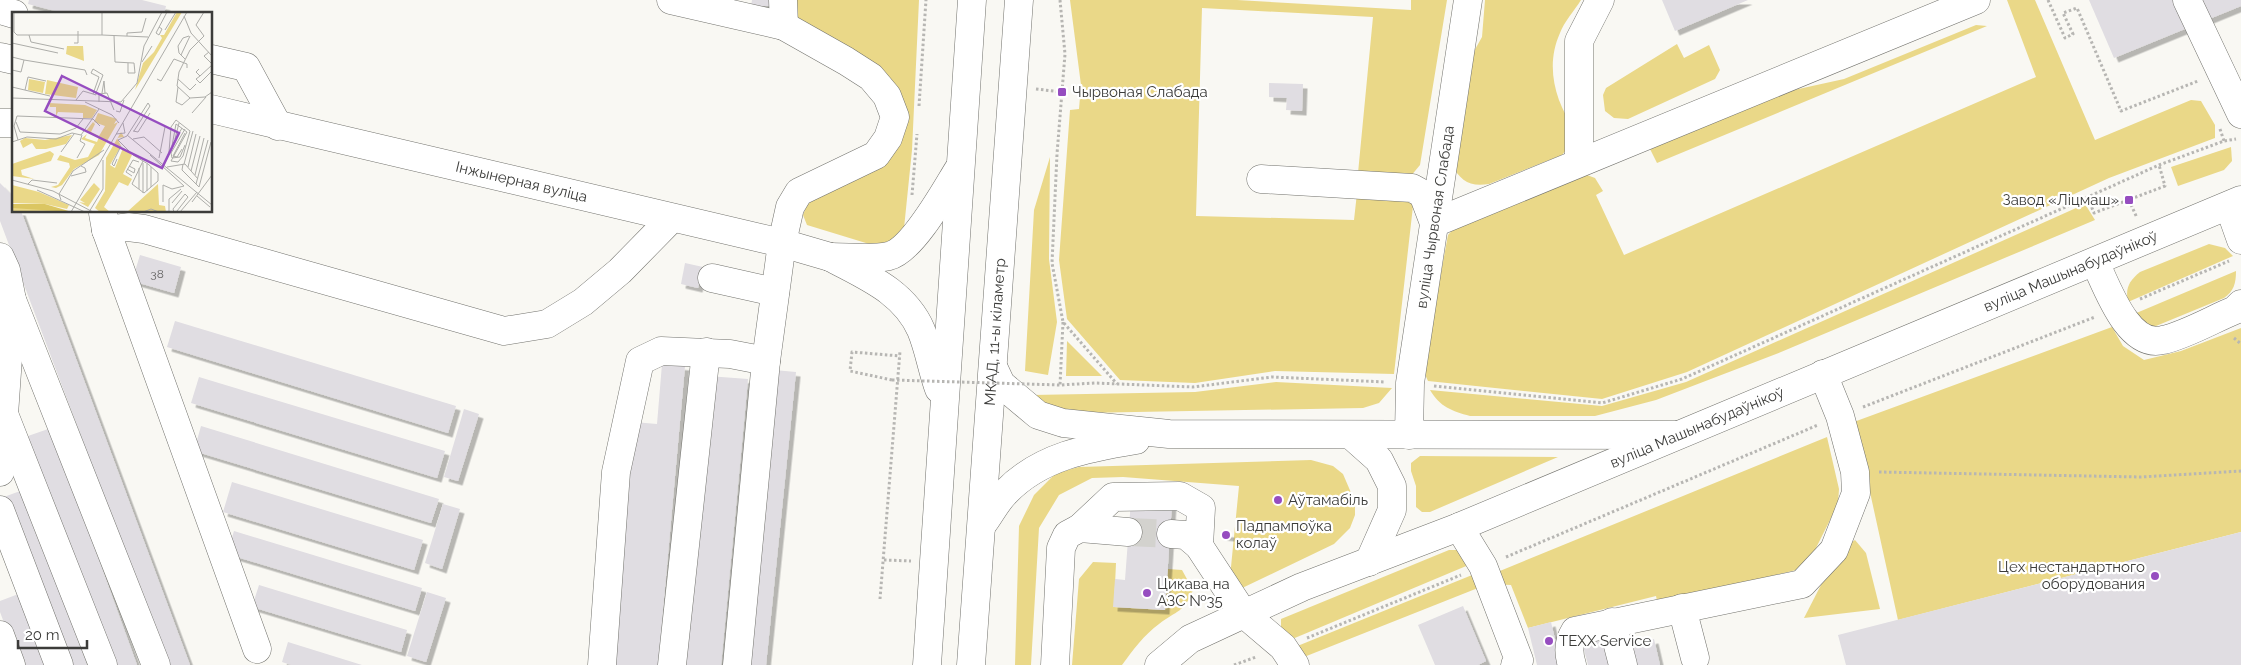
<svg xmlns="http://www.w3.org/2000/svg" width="2241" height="665" font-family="Raleway,sans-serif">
<defs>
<filter id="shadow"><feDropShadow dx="4.5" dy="4.5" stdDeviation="0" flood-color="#0004"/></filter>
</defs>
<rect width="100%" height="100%" fill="#f9f8f3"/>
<g fill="#ead888">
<path d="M792 0H919L912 150 903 238 879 247 807 225 803 215 807 205 908 117 794 17Z"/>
<path d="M1070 0H1237L1411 10V0H1447L1420 165 1410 177 1358 173 1373 17 1202 8 1196 216 1354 220 1357 193 1409 198 1413 206 1394 374 1275 371 1195 383 1120 380 1067 319 1059 260 1070 110 1079 109 1081 85Z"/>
<path d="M1485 0H1581C1574 11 1564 22 1560 33 1545 66 1555 102 1575 130L1572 143 1562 155 1489 184C1469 187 1461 181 1451 164L1464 69 1482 37Z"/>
<path d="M2007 0H2035L2095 140 2191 100 2201 101 2215 125V138L2109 178 1687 372 1602 399 1428 381 1423 370 1448 235 1457 225 1587 175 1595 178 1603 191 1596 195 1624 255 2036 77Z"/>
<path d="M1976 25 1987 26 1657 163 1646 141 1749 100 1844 79Z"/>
<path d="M1677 44 1684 58 1709 45 1720 70 1715 79 1628 119 1614 118 1605 111 1603 95 1606 88Z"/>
<path d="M2231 147 2232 161 2224 170 2178 186 2171 167Z"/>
<path d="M1050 157 1049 259 1057 322 1048 375 1025 371 1034 210Z"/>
<path d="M2085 204 2095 220 1781 352 1656 400 1595 416H1470C1452 411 1440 407 1430 390L1602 406 1686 382Z"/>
<path d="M2209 244 2225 248 2233 256 2128 302C2125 288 2129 281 2140 272Z"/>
<path d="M2236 271C2236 283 2234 291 2224 298L2156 326H2148L2134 314Z"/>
<path d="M2112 327 2123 346 2144 360 2181 351 2241 328V532L1898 620 1859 442 1851 423Z"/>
<path d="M1067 341 1102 376H1066Z"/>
<path d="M1276 382 1392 388 1379 403 1363 408 1081 413 1055 410 1032 395 1195 392Z"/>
<path d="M1827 437 1839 489 1838 504 1812 556 1796 570 1658 605 1656 596 1528 628 1511 585 1489 584 1495 573Z"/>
<path d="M1420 456 1558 457 1430 512H1422L1416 507V486L1411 471V463Z"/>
<path d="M1311 460 1333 466 1343 474 1355 502V515L1350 528 1334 544 1238 590 1230 577 1239 486 1123 477 1092 478 1059 495 1039 528 1031 665H1015L1019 526 1034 495 1056 473 1079 467Z"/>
<path d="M1855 540 1866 553 1880 609 1804 618 1839 550Z"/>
<path d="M1449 550H1461L1471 564 1290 640 1281 630V619Z"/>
<path d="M1093 562 1116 563 1114 607 1165 610 1168 569 1182 570 1193 590C1184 613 1177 610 1159 624 1144 635 1133 650 1122 665H1072L1079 579Z"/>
<path d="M1477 573 1483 586 1304 657 1295 647Z"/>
</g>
<g fill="#e0dde2" filter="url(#shadow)">
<path d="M29 0H142L166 6 164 14H67L28 4Z"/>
<path d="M752 0H771V6H751Z"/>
<path d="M1662 0H1748L1675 31Z"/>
<path d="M2089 0H2241V6L2114 58Z"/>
<path d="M1269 83 1303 84 1302 111 1286 110 1287 98 1269 97Z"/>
<path d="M0 183 14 197V211H21L190 665H167L0 221Z"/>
<path d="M140 255 181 267 174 293 132 281Z"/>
<path d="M685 263 703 267 698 288 681 284Z"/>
<path d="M175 321 456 406 448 433 167 347Z"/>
<path d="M662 364 685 366 658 665H612L634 422 657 424Z"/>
<path d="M774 370 796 372 766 665H744Z"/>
<path d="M708 376 748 379 721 665H680Z"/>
<path d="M199 377 445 451 437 478 191 403Z"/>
<path d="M464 409 479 414 458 481 444 477Z"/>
<path d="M201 426 439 499 431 523 194 451Z"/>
<path d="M51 428 137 665H111L28 436Z"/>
<path d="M232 482 423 540 414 570 223 512Z"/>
<path d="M23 490 87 665H62L1 498Z"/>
<path d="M1131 500 1172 503 1165 610 1113 607 1115 579 1125 580Z"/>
<path d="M443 504 460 509 442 569 425 563Z"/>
<path d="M234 531 422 588 415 611 227 554Z"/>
<path d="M1222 532 1230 533V537L1222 536Z"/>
<path d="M2241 532V665H1846L1838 635Z"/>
<path d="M259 585 407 630 401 652 252 607Z"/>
<path d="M427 592 446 598 426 662 407 656Z"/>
<path d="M21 593 49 665H20L0 612V601Z"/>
<path d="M1463 606 1486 661 1478 665H1435L1418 625Z"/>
<path d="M1551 622 1561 665H1537L1528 628Z"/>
<path d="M1604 633 1612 665H1588L1581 638Z"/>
<path d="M1654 639 1660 665H1634L1629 645Z"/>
<path d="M288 642 362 665H291L282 662Z"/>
</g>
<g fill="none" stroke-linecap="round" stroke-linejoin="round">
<path stroke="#d3d2ce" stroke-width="28" stroke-dasharray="28 14" stroke-linecap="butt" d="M1128 532 1171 534"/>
<g stroke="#72726d" stroke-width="29">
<g id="minor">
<path d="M671 0 784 26 846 61 871 77 887 96 895 117 888 138 876 155 799 192 790 207 782 243 766 361 737 665"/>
<path d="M783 0 784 26"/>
<path d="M2187 0 2241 114"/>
<path d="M0 10 14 14"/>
<path d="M0 57 14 60"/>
<path d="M211 59 246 67 278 126"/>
<path id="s1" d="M211 109 782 243 830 257"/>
<path d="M0 123H14"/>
<path d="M1579 162V41L1600 0"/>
<path d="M1261 179 1412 188 1423 194 1434 223 1976 0"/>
<path d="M2229 206 2241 240"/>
<path d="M103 213 106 230 257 649"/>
<path d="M106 230 128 227 144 229 504 331 547 324 583 302 620 271 671 219"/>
<path d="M0 257 6 270 12 300 0 472"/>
<path d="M2095 262C2107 287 2128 349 2163 340 2186 335 2213 319 2235 310L2241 304"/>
<path d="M712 278 775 292"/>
<path d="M12 300 156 665"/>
<path d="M4 414 103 665"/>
<path id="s2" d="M1409 435 1410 383 1468 0"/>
<path d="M0 510 59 665"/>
<path d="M1459 527 1483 566 1519 660 1515 665"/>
<path d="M1080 528 1113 497 1180 496 1201 508 1199 546"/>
<path d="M1171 534 1186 535 1199 546 1243 613 1283 647 1295 665"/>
<path d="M1682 608 1695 658"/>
<path d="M1612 622 1623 665"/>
<path d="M0 635 11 665"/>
<path d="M602 665 616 472 640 361 661 351 730 354 766 361"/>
<path d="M672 665 706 352"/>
<path d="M1055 665 1061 548 1067 535 1080 528 1128 532"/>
<path d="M1572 665C1568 653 1568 642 1575 631L1802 584 1834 550 1856 493 1855 472 1840 416 1823 374"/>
</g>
</g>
<g stroke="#72726d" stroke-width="29">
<g id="major">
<path id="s3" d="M1159 665 1190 639 1302 587 1459 527 2241 200"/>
</g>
</g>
<g stroke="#72726d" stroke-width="29">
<g id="highway">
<path d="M830 257C865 276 904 291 921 330 929 349 932 370 939 389"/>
<path d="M831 257C850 257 871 260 889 256 913 250 945 191 958 170"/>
<path d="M994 369 1001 384 1038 415 1063 423 1169 434 1676 435"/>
<path d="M1352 436 1379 460 1392 486V510L1369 562"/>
<path d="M982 525C990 515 996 502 1005 493 1040 456 1088 448 1136 440"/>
<path d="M927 665 972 0"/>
<path id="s4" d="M971 665 1019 0"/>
</g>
</g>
<g stroke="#b7b6b3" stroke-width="3" stroke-dasharray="2.5 2.5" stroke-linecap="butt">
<path d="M1060 0 1065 54 1057 154 1052 263 1063 322 1117 384"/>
<path d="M2048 0 2065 38 2073 34 2063 13 2077 8 2121 111 2198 81"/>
<path d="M1036 89 1062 92"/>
<path d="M919 106 926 0"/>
<path d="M2220 129 2224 141"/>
<path d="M912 195 917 134"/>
<path d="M2088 198 2094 213 2165 186 2159 165"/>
<path d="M2129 200 2137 218"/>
<path d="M2140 299 2229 261"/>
<path d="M1063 322 1060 385 1095 383 1193 387 1272 377 1386 382"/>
<path d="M2234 338 2241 344"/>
<path d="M892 380 850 371 852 352 900 356"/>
<path d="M1434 386 1602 403 1682 379 2159 165 2224 141 2236 139"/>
<path d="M1863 407 2095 317"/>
<path d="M1879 472 2141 477 2241 471"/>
<path d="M1506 557 1818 425"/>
<path d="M884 560 911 561"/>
<path d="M880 599 900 351"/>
<path d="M1307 638 1461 575"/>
<path d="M1234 665 1256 657"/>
</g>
<use href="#minor" stroke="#fff" stroke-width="28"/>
<use href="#major" stroke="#fff" stroke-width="28"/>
<use href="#highway" stroke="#fff" stroke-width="28"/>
<path stroke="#b7b6b3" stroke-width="3" stroke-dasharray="2.5 2.5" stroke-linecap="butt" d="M892 380 1060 385"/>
</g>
<g fill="#964dc0" stroke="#fff" stroke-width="2">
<rect x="1057" y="87" width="10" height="10" rx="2.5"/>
<rect x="2124" y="195" width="10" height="10" rx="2.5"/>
<circle cx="1278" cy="500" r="5"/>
<circle cx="1226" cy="535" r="5"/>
<circle cx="2155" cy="576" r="5"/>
<circle cx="1147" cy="593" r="5"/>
<circle cx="1549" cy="641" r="5"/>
</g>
<g text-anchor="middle" stroke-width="4.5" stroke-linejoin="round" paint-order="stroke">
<g font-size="12" fill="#656464">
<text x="157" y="278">38</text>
</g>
<g font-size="15" fill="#3c3c3a" stroke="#fff" text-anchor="start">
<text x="1072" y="97">Чырвоная Слабада</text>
<text x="2119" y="205" text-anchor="end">Завод «Ліцмаш»</text>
<text x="1288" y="505">Аўтамабіль</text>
<text x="1236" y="531">Падпампоўка<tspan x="1236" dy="17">колаў</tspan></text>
<text x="2145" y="572" text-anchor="end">Цех нестандартного<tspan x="2145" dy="17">оборудования</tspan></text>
<text x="1157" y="589">Цикава на<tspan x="1157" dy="17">АЗС №35</tspan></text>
<text x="1559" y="646">TEXX Service</text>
</g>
<g font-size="15" fill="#3c3c3a" stroke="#fff">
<text dy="5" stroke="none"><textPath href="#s1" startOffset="319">Інжынерная вуліца</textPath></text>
<text dy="5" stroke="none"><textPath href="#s2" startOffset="220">вуліца Чырвоная Слабада</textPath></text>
<text dy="5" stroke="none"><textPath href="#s3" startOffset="995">вуліца Машынабудаўнікоў</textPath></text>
<text dy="5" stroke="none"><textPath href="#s4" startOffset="334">МКАД, 11-ы кіламетр</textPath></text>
<text dy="5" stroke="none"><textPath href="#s3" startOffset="590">вуліца Машынабудаўнікоў</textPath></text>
</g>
</g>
<g transform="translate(12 12)">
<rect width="200" height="200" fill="#f9f8f3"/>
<path d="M165 0H170L123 78 131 51 142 40 150 26 148 23H152ZM55 34H71L72 49 54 42ZM17 67 33 70 31 81 16 78ZM35 68 66 75 64 86 33 82ZM37 91 73 93 85 98 80 106H71V101L46 100 44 104V95H38ZM86 101 105 107 102 112 106 110 87 143 62 157 50 173 44 176 39 175 46 173 58 155 57 151 45 148 48 143 63 148 76 145 83 132 69 127 75 122 73 126 85 130 87 125 74 119 81 110 83 112 79 120 87 124 93 114 82 110ZM109 120 112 125 105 126 109 134 98 153 103 156 111 136 120 143 111 162 120 167 116 174 107 170 92 195 98 200H88L83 196 93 179 94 146ZM60 123 54 132 34 137H24L20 131 11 136 8 129 13 126 33 128ZM38 139 42 142 39 149 9 158 10 163 22 167 0 164V152ZM82 171 88 177 76 195 67 190 73 191 68 188ZM146 172 147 193 153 194 154 200H115ZM0 173 27 180 57 193 55 197 33 192 0 191ZM0 196H35L53 200H0Z" fill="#ead888"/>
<path d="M0 192H33L60 200 0 196Z" fill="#dbc662"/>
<path fill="none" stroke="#adada9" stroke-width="1" d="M2 0V20L5 23H90V0M192 0 184 13 192 24 178 38 167 60 165 74 178 86 193 85 200 80M172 4 179 21M147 15 150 17 147 23 144 21 155 0M153 18 164 0M179 21 200 44M17 23 19 30 52 37M90 23 136 25M102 23 103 50 121 51H122L123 61H116V51M115 24V21L130 20 134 6M0 31 46 41M62 31H66V19M197 40 192 44 200 52M169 43 178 24M0 45 12 48 9 60 0 58M173 47 167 41 166 34 171 26 177 24M12 48 73 58 75 63M130 50 140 34M187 57 184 60 188 64 184 67 188 71 200 59M188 64 200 53M145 67 149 69 162 47 175 52V56M166 67 178 78 184 72M0 75 38 84M166 75 164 90 170 93 178 86M13 78 16 65 34 69M90 81 92 69 93 81M0 86 109 90 125 71 132 34 150 0M64 88 71 79 81 82 84 83V81L91 63 81 57 79 61 87 65 81 82M73 90 100 103 107 111M87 90V82L95 81 102 98M104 99 108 100 112 88M180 101 194 85M4 110 8 120 48 122 64 116 71 107M121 119 126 120 138 101M122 119 138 94 136 91 115 124 106 128 121 143 136 152 146 161V169L132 181 120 172 131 149M104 122 113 121 111 111M115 123 200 193M121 127 132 125 150 141M163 127 167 111M6 128 2 114 5 104 81 107 88 114M0 130 15 125 44 127 60 121 69 123 87 97M161 132 170 116M173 133 168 145 160 146 159 141 173 117M170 137 165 145 161 144 173 121M49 140 62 122M157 140 159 115 164 108 178 119 171 144 166 150 159 149 175 120 164 112 160 134M138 143 172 174M65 146 73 132 68 129 70 123M147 146 153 115M105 147 102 154 100 152 109 134M131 151V181M171 152 170 158 187 175 199 130M172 152 181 119M155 155 173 152 186 167M176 155 184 122M115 157 122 161 123 157 117 154M179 159 188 124M183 163 192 126M59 164 74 160 73 156 69 154M120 164 114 160 121 148 127 150M0 168 41 179 81 200M16 172 20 168 45 171M184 172 196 128M139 175V155M127 177V156M25 178 73 200M135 179V152M185 184 198 195M49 188 47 182 61 159 92 138M151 190V173L160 177 172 174M180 190 200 163M160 191 170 179M59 200 175 0M77 200 91 177V148M131 200 139 197 147 200M157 200V187L169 177M162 200 161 197 173 182 176 185 165 199M168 200 185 180"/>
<path fill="#964dc0" fill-opacity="0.15" stroke="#964dc0" stroke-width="2.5" d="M50 64 167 121 150 156 33 99Z"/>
<rect width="200" height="200" fill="none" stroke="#3c3c3a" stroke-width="2.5"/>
</g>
<path d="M18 640v8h69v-8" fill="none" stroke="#3c3c3a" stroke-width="2.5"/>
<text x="25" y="640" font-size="15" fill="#3c3c3a" stroke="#ffffff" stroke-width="4" paint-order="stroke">20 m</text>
</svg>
